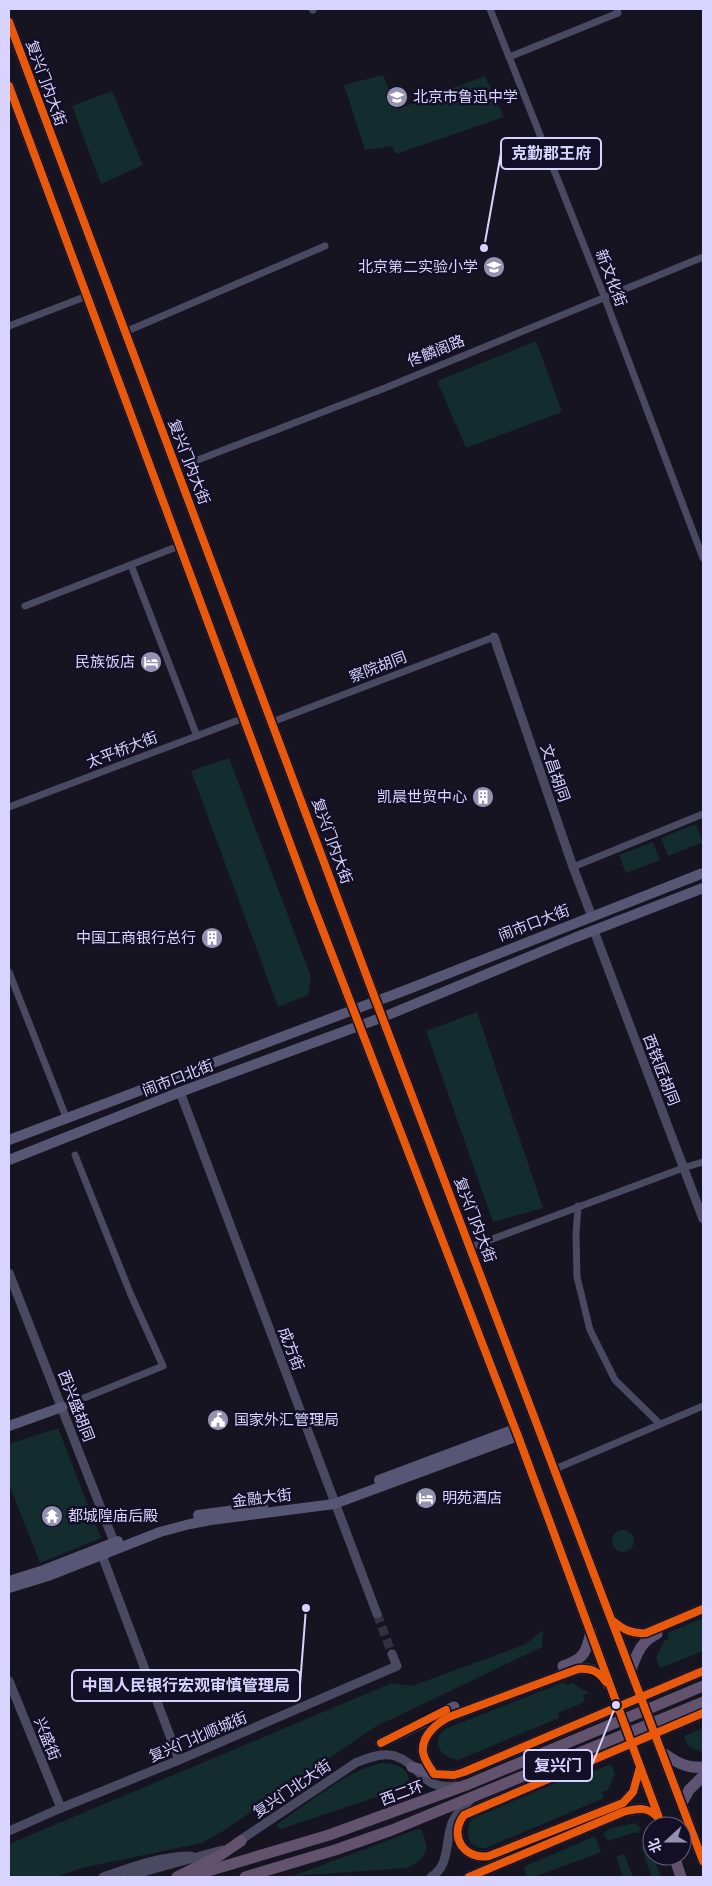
<svg xmlns="http://www.w3.org/2000/svg" width="712" height="1886" font-family="'Source Sans 3','Noto Sans SC',sans-serif">
<rect width="100%" height="100%" fill="#161421"/>
<g fill="#132c2d">
<path d="M383 75 398 109 485 76 504 117 396 154 392 146 365 150 344 85Z"/>
<path d="M112 91 143 165 101 184 72 106Z"/>
<path d="M536 341 562 412 466 448 437 381Z"/>
<path d="M229 758 311 977 308 995 278 1007 191 771Z"/>
<path d="M696 824 703 842 668 856 661 838Z"/>
<path d="M653 842 660 860 626 873 619 855Z"/>
<path d="M477 1012 543 1208 493 1222 426 1031Z"/>
<path d="M58 1428 101 1538 40 1563 9 1484V1444Z"/>
<circle cx="623" cy="1541" r="11"/>
<path d="M703 1618V1651L660 1668 656 1658 664 1641 669 1639 667 1633Z"/>
<path d="M543 1630 542 1647 375 1727 223 1831 202 1843 82 1868 55 1877H9V1844L392 1683 412 1686 526 1644Z"/>
<path d="M564 1682 566 1685 572 1683 589 1693 583 1695 585 1702 558 1713 559 1718 458 1760C441 1759 430 1741 445 1729Z"/>
<path d="M703 1728V1753L688 1746 684 1736Z"/>
<path d="M382 1763C397 1763 414 1770 407 1787L281 1829 276 1825C304 1806 351 1768 382 1763Z"/>
<path d="M611 1764 615 1774 608 1790 602 1792 604 1798 486 1848C468 1850 463 1832 472 1819L577 1774 579 1777Z"/>
<path d="M636 1823 641 1829 638 1833H632L608 1841 603 1834 611 1828Z"/>
<path d="M418 1829 422 1830 427 1848C423 1859 417 1864 405 1868L293 1876Z"/>
<path d="M595 1836 601 1852 534 1877H527L523 1867Z"/>
<path d="M648 1844 661 1877H652L641 1847Z"/>
<path d="M624 1854 633 1877H623L616 1857Z"/>
</g>
<g fill="none" stroke-linecap="round" stroke-linejoin="round">
<path stroke="#333142" stroke-width="9" stroke-dasharray="9 4.5" stroke-linecap="butt" d="M377 1614 392 1654"/>
<g stroke="#4a4962" stroke-width="7">
<path d="M312 9 313 10"/>
<path d="M490 9 604 296 703 558"/>
<path d="M509 57 618 13 617 9"/>
<path d="M9 326 87 296"/>
<path d="M125 332 325 246"/>
<path d="M177 468 385 388 703 257"/>
<path d="M131 565 197 736"/>
<path d="M25 606 179 546"/>
<path d="M272 722 494 637"/>
<path d="M9 807 244 718"/>
<path d="M573 867 703 814"/>
<path d="M9 972 66 1117"/>
<path d="M578 1206 576 1235 577 1277 590 1330 615 1380 660 1424"/>
<path d="M471 1247 683 1168 703 1162"/>
<path d="M62 1407 163 1366 131 1295 75 1155"/>
<path d="M555 1469 703 1406"/>
</g>
<g stroke="#4a4962" stroke-width="9">
<path d="M494 637 573 867 592 917"/>
<path d="M594 931 703 1219"/>
<path d="M180 1092 377 1614"/>
<path d="M9 1273 116 1547"/>
<path d="M102 1555 179 1760"/>
<path d="M9 1681 61 1808"/>
<path d="M9 1831 61 1808 179 1760 397 1666 392 1654"/>
<path d="M236 1843 357 1762C369 1758 383 1752 395 1756 422 1765 421 1791 457 1786"/>
<path d="M103 1877C132 1867 160 1856 191 1856"/>
<path d="M125 1877 222 1850"/>
<path d="M431 1877C450 1866 445 1842 452 1823 456 1813 464 1806 472 1798"/>
</g>
<g stroke="#575674" stroke-width="10">
<path d="M9 1140 406 990 703 873"/>
<path d="M9 1160 180 1092 383 1017 574 938 703 888"/>
<path d="M9 1426 62 1407"/>
<path d="M379 1480 515 1429"/>
<path d="M198 1515 263 1506"/>
<path d="M9 1581 44 1570 118 1541"/>
<path d="M9 1588 48 1576 160 1532 190 1524 211 1520 334 1504 518 1436"/>
</g>
<g stroke="#5e5373" stroke-width="11">
<path d="M613 1621C624 1630 632 1634 646 1633L703 1609"/>
<path d="M563 1666C584 1659 586 1653 591 1632"/>
<path d="M631 1669C637 1654 641 1641 657 1634"/>
<path d="M608 1684C599 1671 595 1668 578 1669L449 1717C437 1723 421 1736 423 1752 424 1760 430 1767 434 1774L454 1775 464 1772 703 1671"/>
<path d="M381 1743 454 1707"/>
<path d="M663 1753C676 1762 687 1769 703 1767"/>
<path d="M412 1767 434 1774"/>
<path d="M640 1767 633 1792 623 1803 489 1856C464 1860 448 1836 464 1815L703 1713"/>
<path d="M682 1803 689 1790 703 1776"/>
<path d="M469 1877 623 1812C639 1808 649 1806 660 1819"/>
</g>
<g stroke="#62526e" stroke-width="11">
<path d="M9 22 376 1001 703 1861"/>
<path d="M9 86 311 900 518 1436 662 1826"/>
<path d="M674 1856 681 1877"/>
<path d="M177 1877 219 1856 241 1841"/>
<path d="M188 1877 329 1835 469 1784 703 1686"/>
<path d="M245 1877 335 1850 392 1830 703 1702"/>
</g>
<g stroke="#130f26" stroke-width="11">
<g id="cycleway">
<path d="M9 22 376 1001 703 1861"/>
<path d="M9 86 311 900 518 1436 662 1826"/>
<path d="M613 1621C624 1630 632 1634 646 1633L703 1609"/>
<path d="M606 1682C598 1671 592 1668 578 1669L449 1717C437 1723 421 1736 423 1752 424 1760 430 1767 434 1774L454 1775 464 1772 703 1671"/>
<path d="M381 1743 446 1710"/>
<path d="M640 1767 633 1792 623 1803 489 1856C464 1860 448 1836 464 1815L703 1713"/>
<path d="M469 1877 623 1812C638 1808 649 1806 659 1819"/>
</g>
</g>
<use href="#cycleway" stroke="#e8590c" stroke-width="8"/>
</g>
<defs>
<g id="school-disc" transform="scale(1.125)"><circle r="9.5" fill="#9591b1" stroke="#130f26"/><path d="M0-5L7-2L0 1L-7-2ZM-4 1L0 2.5L4 1V4Q0 6-4 4Z" fill="#fff"/></g>
<g id="hotel-disc" transform="scale(1.125)"><circle r="9.5" fill="#9591b1" stroke="#130f26"/><path d="M-6-4.5h1.5V1H6V5H4.5V3h-9V5H-6ZM-4 0a1.8 1.8 0 1 1 3.6 0ZM.5 0V-2.5h3Q6-2.5 6 0Z" fill="#fff"/></g>
<g id="building-disc" transform="scale(1.125)"><circle r="9.5" fill="#9591b1" stroke="#130f26"/><path d="M-4-6H4V6H1V3H-1V6H-4ZM-2.5-4.3h1.7v1.8h-1.7ZM.8-4.3h1.7v1.8H.8ZM-2.5-1h1.7V.8h-1.7ZM.8-1h1.7V.8H.8Z" fill="#fff"/></g>
<g id="civic-disc" transform="scale(1.125)"><circle r="9.5" fill="#9591b1" stroke="#130f26"/><path d="M-.6-6.5H3V-4.5H.6V-3L4-1V1h2V6H-6V1h2V-1L-.6-3ZM-1.2 2.5V6h2.4V2.5Z" fill="#fff"/></g>
<g id="temple-disc" transform="scale(1.125)"><circle r="9.5" fill="#9591b1" stroke="#130f26"/><path d="M0-6L5-2H3V0L6.5 2.5H4V6H1.5V3h-3V6H-4V2.5H-6.5L-3 0V-2H-5Z" fill="#fff"/></g>
</defs>
<g fill-rule="evenodd">
<use href="#school-disc" x="397" y="97"/>
<use href="#school-disc" x="494" y="267"/>
<use href="#hotel-disc" x="151" y="662"/>
<use href="#building-disc" x="483" y="797"/>
<use href="#building-disc" x="212" y="938"/>
<use href="#civic-disc" x="218" y="1420"/>
<use href="#hotel-disc" x="426" y="1498"/>
<use href="#temple-disc" x="52" y="1516"/>
</g>
<g text-anchor="middle" stroke-width="5" stroke-linejoin="round" paint-order="stroke">
<g font-size="15" fill="#d9d4ff" stroke="#130f26">
<text transform="translate(46 83) rotate(70)" y="5">复兴门内大街</text>
<text transform="translate(611 278) rotate(69)" y="5">新文化街</text>
<text transform="translate(436 351) rotate(-22)" y="5">佟麟阁路</text>
<text transform="translate(189 462) rotate(69)" y="5">复兴门内大街</text>
<text transform="translate(378 667) rotate(-21)" y="5">察院胡同</text>
<text transform="translate(122 750) rotate(-21)" y="5">太平桥大街</text>
<text transform="translate(555 773) rotate(71)" y="5">文昌胡同</text>
<text transform="translate(332 841) rotate(70)" y="5">复兴门内大街</text>
<text transform="translate(534 923) rotate(-21)" y="5">闹市口大街</text>
<text transform="translate(661 1070) rotate(69)" y="5">西铁匠胡同</text>
<text transform="translate(178 1078) rotate(-21)" y="5">闹市口北街</text>
<text transform="translate(475 1220) rotate(69)" y="5">复兴门内大街</text>
<text transform="translate(291 1349) rotate(69)" y="5">成方街</text>
<text transform="translate(76 1406) rotate(69)" y="5">西兴盛胡同</text>
<text transform="translate(262 1498) rotate(-7)" y="5">金融大街</text>
<text transform="translate(198 1737) rotate(-23)" y="5">复兴门北顺城街</text>
<text transform="translate(47 1739) rotate(68)" y="5">兴盛街</text>
<text transform="translate(292 1789) rotate(-34)" y="5">复兴门北大街</text>
<text transform="translate(402 1793) rotate(-20)" y="5">西二环</text>
</g>
<g font-size="15" fill="#d9d4ff" stroke="#130f26" text-anchor="start">
<text x="413" y="102">北京市鲁迅中学</text>
<text x="478" y="272" text-anchor="end">北京第二实验小学</text>
<text x="135" y="667" text-anchor="end">民族饭店</text>
<text x="467" y="802" text-anchor="end">凯晨世贸中心</text>
<text x="196" y="943" text-anchor="end">中国工商银行总行</text>
<text x="234" y="1425">国家外汇管理局</text>
<text x="442" y="1503">明苑酒店</text>
<text x="68" y="1521">都城隍庙后殿</text>
</g>
</g>
<path fill="none" stroke="#d9d4ff" stroke-width="2" d="M484 248L501 153M306 1608L300 1685M616 1705L592 1765"/>
<g fill="#d9d4ff" stroke="#130f26" stroke-width="2">
<circle cx="484" cy="248" r="5"/>
<circle cx="306" cy="1608" r="5"/>
<circle cx="616" cy="1705" r="5"/>
</g>
<g fill="#130f26" stroke="#d9d4ff" stroke-width="2">
<rect x="501" y="138" width="100" height="31" rx="5"/>
<rect x="72" y="1670" width="228" height="31" rx="5"/>
<rect x="524" y="1750" width="68" height="31" rx="5"/>
</g>
<g font-size="16" text-anchor="middle" font-weight="bold" fill="#d9d4ff">
<text x="551" y="159">克勤郡王府</text>
<text x="186" y="1691">中国人民银行宏观审慎管理局</text>
<text x="558" y="1771">复兴门</text>
</g>
<rect width="712" height="1886" fill="none" stroke="#d9d4ff" stroke-width="20"/>
<g transform="translate(667 1841) rotate(249)"><circle r="24" fill="#130f26" stroke="#625e7d"/>
<path d="M0-4L9 19L0 12L-9 19Z" fill="#9591b1"/>
<text y="-8" font-size="14" font-weight="bold" text-anchor="middle" fill="#d9d4ff">北</text>
</g>
</svg>
